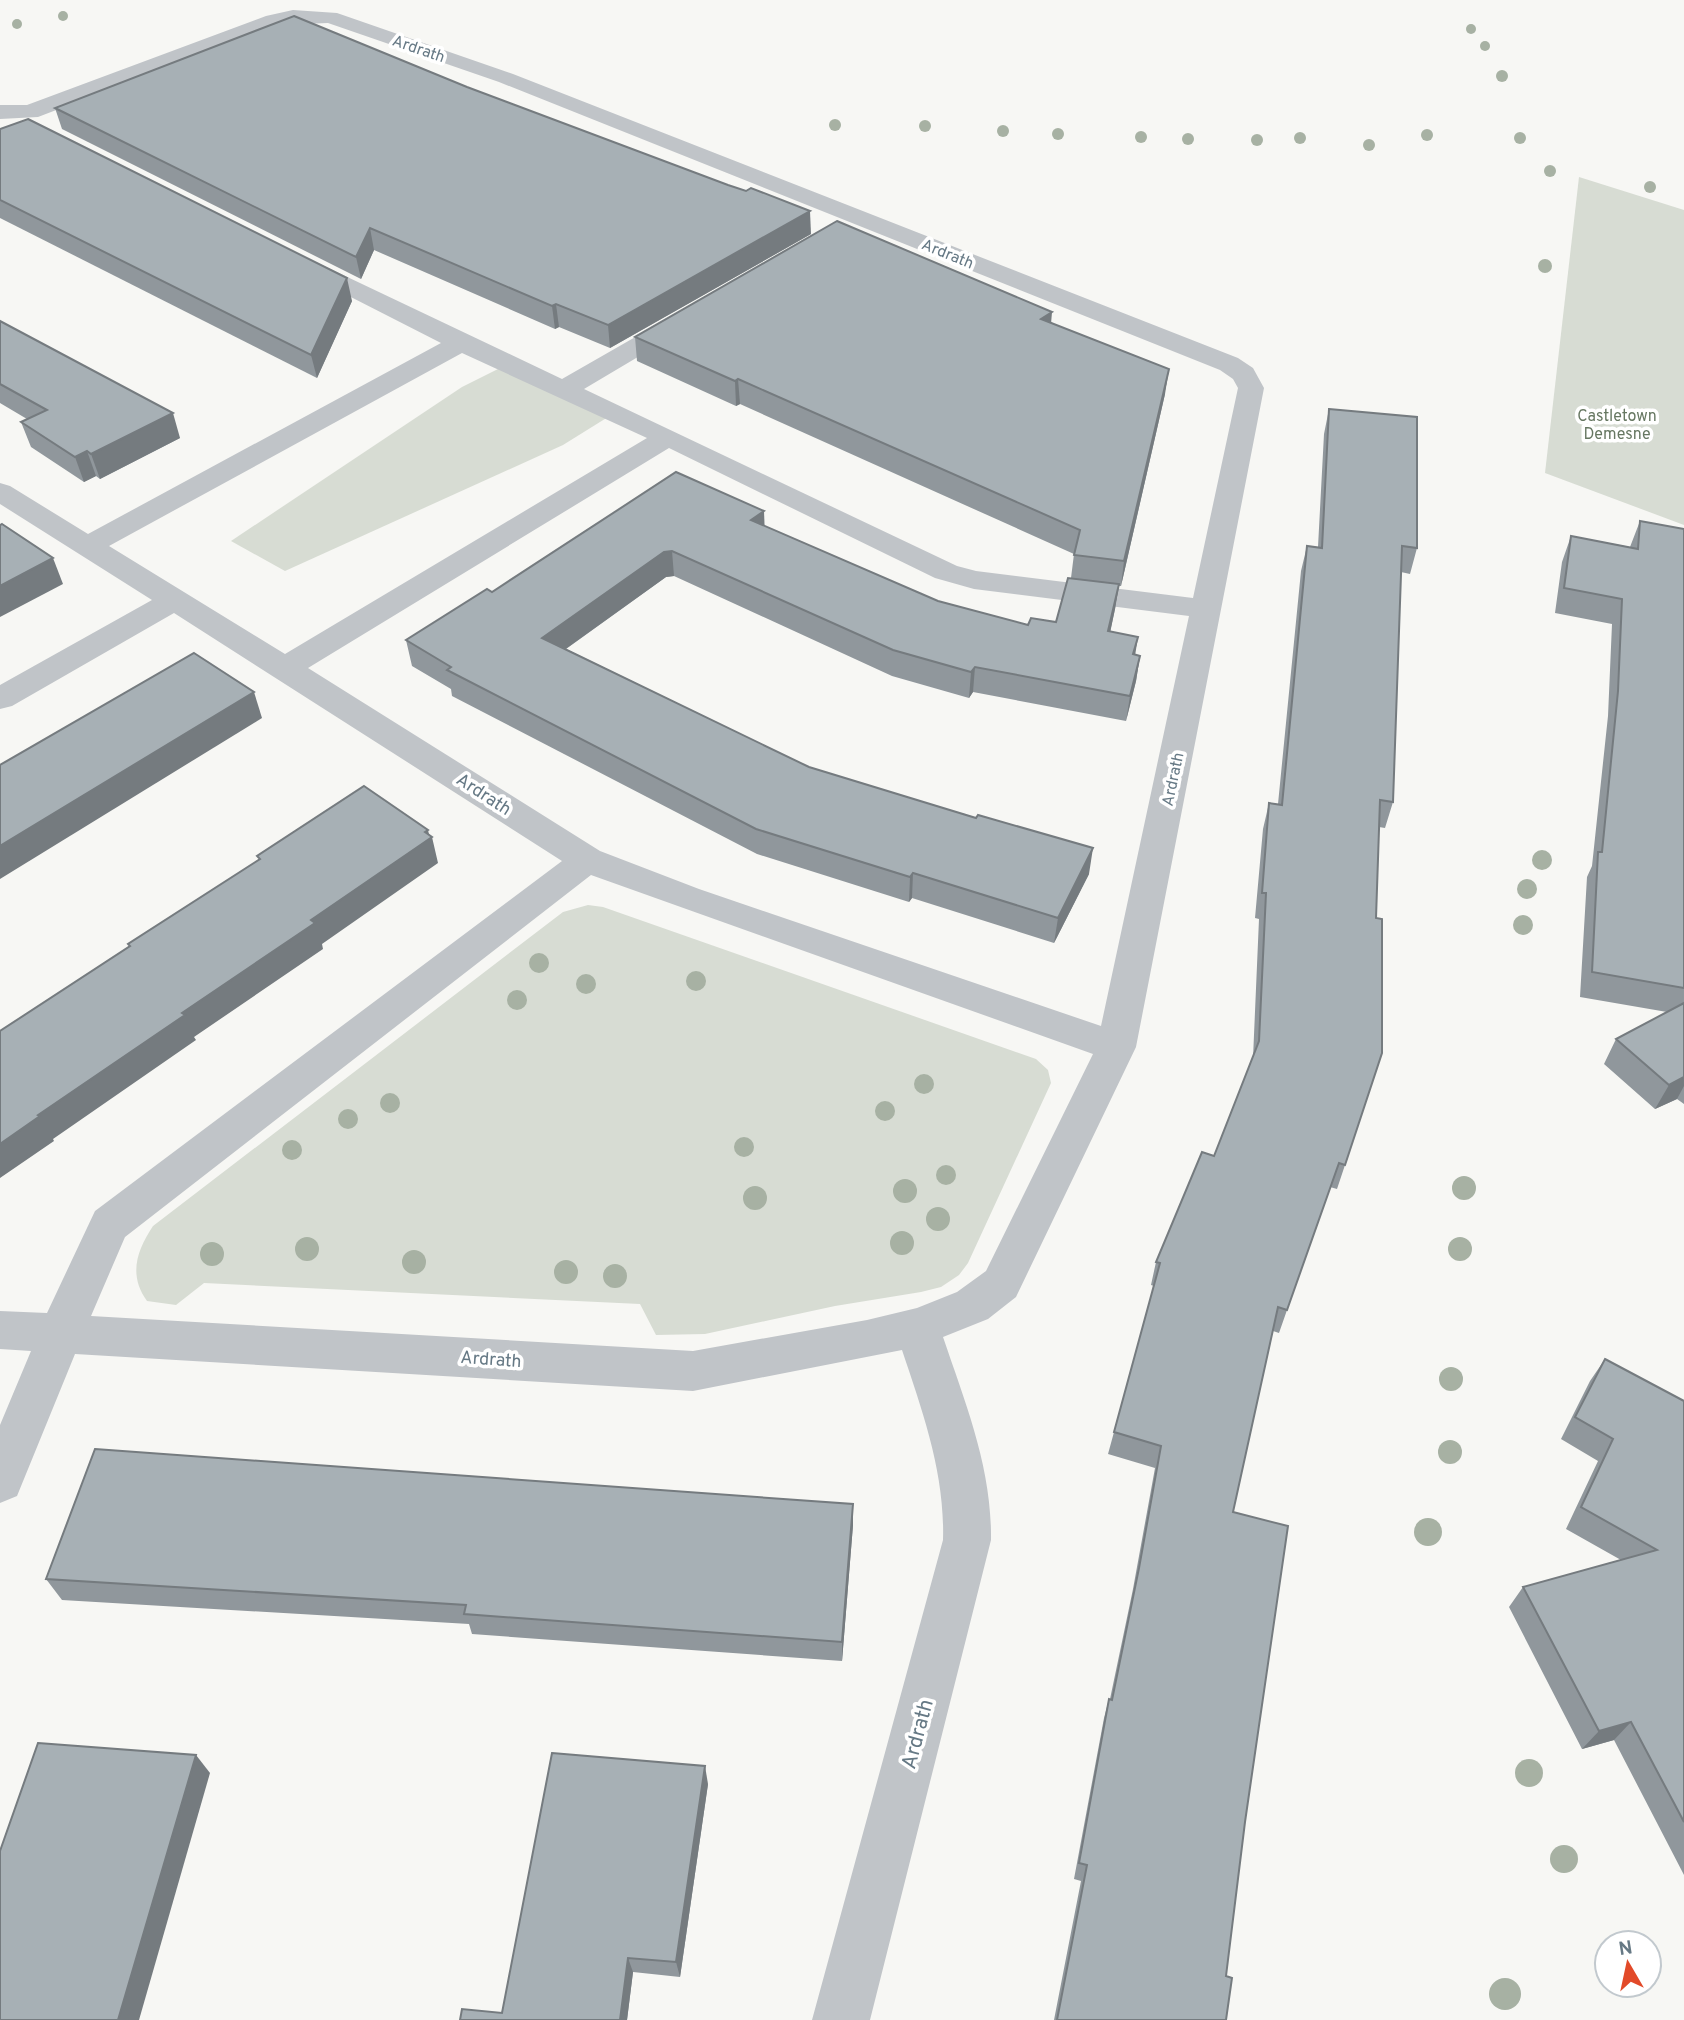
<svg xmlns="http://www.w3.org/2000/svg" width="1684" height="2020" font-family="Overpass,sans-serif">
<rect width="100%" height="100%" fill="#f7f7f4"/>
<g fill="#d7dcd3">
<path d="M1579 177 1684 210V525L1545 473Z"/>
<path d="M502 367 608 417 563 445 285 571 231 541 462 387Z"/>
<path d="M588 905 603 907 1036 1059 1048 1070 1051 1083 968 1263 959 1275 941 1287 921 1292 835 1306 705 1334 656 1335 640 1304 204 1283 176 1305 147 1301C128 1275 137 1250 153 1226L563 912Z"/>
</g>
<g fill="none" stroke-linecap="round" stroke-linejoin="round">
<path fill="#c0c4c8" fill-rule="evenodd" d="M293 10 337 13 513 74 1238 358 1253 368 1264 388 1136 1047 1016 1297 988 1319 943 1337C966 1405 992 1468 991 1540L870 2020H812L943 1540C945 1473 923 1413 902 1350L693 1391 75 1354 17 1496 0 1503V1425L31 1351 0 1349V1311L47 1313 95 1211 562 861 174 613 12 706 0 709V685L152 600 0 504V483L10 486 88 534 441 343 292 267 289 262 292 257 301 255 562 379 672 316H690L694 321 690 326 584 389 957 566 976 571 1193 598 1238 388 1233 379 1220 370 499 82 328 23 278 25 38 117 0 119V105H27L266 16ZM462 353 647 438 285 654 109 546ZM669 448 935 578 974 589 1189 616 1101 1026 699 889 600 851 308 668ZM591 875 1093 1054 986 1271 957 1292 917 1308 867 1320 693 1351 91 1316 125 1237Z"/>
</g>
<g fill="#a7b1a3">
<circle cx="63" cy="16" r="5"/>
<circle cx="17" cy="24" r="5"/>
<circle cx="1471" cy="29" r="5"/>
<circle cx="1485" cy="46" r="5"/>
<circle cx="1502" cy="76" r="6"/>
<circle cx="835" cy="125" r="6"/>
<circle cx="925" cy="126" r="6"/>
<circle cx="1003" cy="131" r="6"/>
<circle cx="1058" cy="134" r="6"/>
<circle cx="1427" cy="135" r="6"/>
<circle cx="1141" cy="137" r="6"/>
<circle cx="1300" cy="138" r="6"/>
<circle cx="1520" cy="138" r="6"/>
<circle cx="1188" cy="139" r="6"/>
<circle cx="1257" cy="140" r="6"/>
<circle cx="1369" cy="145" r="6"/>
<circle cx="1550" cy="171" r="6"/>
<circle cx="1650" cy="187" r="6"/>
<circle cx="1545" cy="266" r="7"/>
<circle cx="1542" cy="860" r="10"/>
<circle cx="1527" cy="889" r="10"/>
<circle cx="1523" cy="925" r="10"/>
<circle cx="539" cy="963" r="10"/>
<circle cx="696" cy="981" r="10"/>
<circle cx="586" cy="984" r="10"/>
<circle cx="517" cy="1000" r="10"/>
<circle cx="924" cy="1084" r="10"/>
<circle cx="390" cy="1103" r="10"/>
<circle cx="885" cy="1111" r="10"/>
<circle cx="348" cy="1119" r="10"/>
<circle cx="744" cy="1147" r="10"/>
<circle cx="292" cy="1150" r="10"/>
<circle cx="946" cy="1175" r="10"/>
<circle cx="1464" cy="1188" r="12"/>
<circle cx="905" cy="1191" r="12"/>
<circle cx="755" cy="1198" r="12"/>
<circle cx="938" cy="1219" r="12"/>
<circle cx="902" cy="1243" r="12"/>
<circle cx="307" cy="1249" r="12"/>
<circle cx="1460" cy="1249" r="12"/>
<circle cx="212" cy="1254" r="12"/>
<circle cx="414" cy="1262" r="12"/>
<circle cx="566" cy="1272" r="12"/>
<circle cx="615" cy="1276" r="12"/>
<circle cx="1451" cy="1379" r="12"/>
<circle cx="1450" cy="1452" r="12"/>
<circle cx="1428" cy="1532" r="14"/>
<circle cx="1529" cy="1773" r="14"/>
<circle cx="1564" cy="1859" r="14"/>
<circle cx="1505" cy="1994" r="16"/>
</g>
<g fill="#90979c">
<path d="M55 108 811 234 610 348 559 327 555 329 374 250 361 279 62 129Z"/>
<path d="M0 129 352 301 317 378 0 218Z"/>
<path d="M0 321 180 438 100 479 96 476 84 482 31 447 21 422 27 419 0 403Z"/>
<path d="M1051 322 1165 394 1121 586H1119L1115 609 1110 632 1135 654 1140 656 1136 681 1126 721 973 692 969 698 892 676 674 576 666 577 566 649 809 767 1089 874 1054 943 912 898 909 902 757 854 452 696 451 689 412 666 406 640 492 592 764 526 938 601 1028 625 1056 622 1071 578 1074 554 740 404 736 406 637 361 635 337Z"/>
<path d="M1329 409 1417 548 1410 574 1401 572 1393 802 1385 828 1379 827 1345 1165 1337 1189 1330 1187 1279 1333 1273 1331 1233 1512 1245 1822 1226 1976V2020H1054L1081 1881 1074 1879 1104 1718 1109 1699H1110L1133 1589 1155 1468 1108 1454 1154 1286 1151 1285 1156 1262 1214 1156 1253 1058 1259 919 1255 918 1263 829 1269 803 1278 804 1301 571 1307 546 1318 547 1324 434Z"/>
<path d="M1640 521 1684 529V1104L1677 1099 1655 1109 1604 1064 1616 1039 1667 1012 1580 997 1587 877 1592 866 1608 716 1612 624 1555 613 1562 562 1571 536 1630 547Z"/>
<path d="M1605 1359 1684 1401V1875L1614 1740 1582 1749 1509 1607 1523 1587 1621 1560 1566 1529 1598 1461 1561 1439 1590 1381Z"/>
<path d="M853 1525 842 1661 472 1634 469 1624 62 1600 46 1579Z"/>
<path d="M708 1784 680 1977 633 1972 627 2020H460L502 2013Z"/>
</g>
<g fill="#757b7f">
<path d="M810 211 811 234 610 348 608 325Z"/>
<path d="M370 228 374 250 361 279 356 257Z"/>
<path d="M347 278 352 301 317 378 311 355Z"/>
<path d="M556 304 559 327 555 329 552 306Z"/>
<path d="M1052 312 1050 336 1041 319Z"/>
<path d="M1169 369 1165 394 1121 586 1124 561Z"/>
<path d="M738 379 740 404 736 406 735 381Z"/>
<path d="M173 413 180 438 100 479 91 454Z"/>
<path d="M87 451 96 476 84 482 75 457Z"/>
<path d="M764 511 765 537 751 520Z"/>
<path d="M672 551 674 576 666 577 546 663 542 638 664 552Z"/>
<path d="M53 558 63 584 0 617V586Z"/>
<path d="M1119 584 1115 609 1105 657 1108 631Z"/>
<path d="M1138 637 1134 662 1133 654Z"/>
<path d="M1140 656 1136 681 1126 721 1130 696Z"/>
<path d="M975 667 973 692 969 698 971 672Z"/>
<path d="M254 692 262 718 0 879V846Z"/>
<path d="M428 830 430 839 432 837 438 863 322 944 323 949 194 1037 196 1040 53 1139 54 1141 0 1178V1144L38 1115 311 920Z"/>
<path d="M1093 848 1089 874 1054 943 1058 918Z"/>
<path d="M913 873 912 898 909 902 910 877Z"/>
<path d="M1684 1077V1086L1677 1099 1655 1109 1669 1085Z"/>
<path d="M853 1504V1525L842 1661V1642Z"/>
<path d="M1631 1722 1614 1740 1582 1749 1599 1731Z"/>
<path d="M196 1755 210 1773 139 2020H118Z"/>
<path d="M705 1766 708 1784 680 1977 676 1962Z"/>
<path d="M628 1958 633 1972 627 2020H620Z"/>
</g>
<g fill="#a7b0b5" stroke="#757b7f" stroke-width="2">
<path d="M294 16 467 87 728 185 746 191 751 188 810 211 608 325 556 304 552 306 370 228 356 257 55 108Z"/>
<path d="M28 119 347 278 311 355 0 200V129Z"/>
<path d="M837 221 1052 312 1041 319 1169 369 1124 561 1074 555 1080 530 738 379 735 381 635 337Z"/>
<path d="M0 321 173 413 91 454 87 451 75 457 21 422 47 410 0 384Z"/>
<path d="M1329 409 1417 417V548L1402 546 1393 802 1380 800 1376 918 1382 919V1053L1345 1165 1339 1163 1287 1310 1278 1307 1233 1512 1288 1526 1245 1822 1226 1976 1232 1978 1226 2020H1057L1087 1865 1079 1863 1109 1699 1112 1700 1139 1568 1161 1446 1114 1432 1160 1263 1156 1262 1202 1152 1214 1156 1259 1041 1266 893H1262L1269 803 1282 805 1307 546 1322 548Z"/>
<path d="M676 472 764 511 751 520 938 601 1028 625 1031 618 1056 622 1068 578 1119 584 1108 631 1138 637 1133 654 1140 656 1130 696 975 667 971 672 893 650 672 551 664 552 542 638 809 767 976 818 978 815 1093 848 1058 918 913 873 910 877 756 829 447 670 451 667 406 640 487 589 492 592Z"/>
<path d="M1640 521 1684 529V988L1592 972 1598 852H1602L1618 691 1622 599 1564 588 1571 536 1638 549Z"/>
<path d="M2 524 53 558 0 586V525Z"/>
<path d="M194 653 254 692 0 846V765Z"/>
<path d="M364 786 428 830 425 832 432 837 311 920 315 923 182 1013 185 1015 38 1115 40 1116 0 1144V1031L130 946 128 944 260 859 257 856Z"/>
<path d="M1684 1003V1077L1669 1085 1616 1039Z"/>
<path d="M1605 1359 1684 1401V1822L1631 1722 1599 1731 1523 1587 1657 1550 1581 1507 1613 1439 1575 1417Z"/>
<path d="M95 1449 853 1504 842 1642 464 1614 466 1605 46 1579Z"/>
<path d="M38 1743 196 1755 118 2020H0V1851Z"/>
<path d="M552 1753 705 1766 676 1962 628 1958 620 2020H460L462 2009 502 2013Z"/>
</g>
<g text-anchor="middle" stroke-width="7" stroke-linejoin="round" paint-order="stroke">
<g font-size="16" fill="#667985" stroke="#fff">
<text transform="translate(419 48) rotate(19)" y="6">Ardrath</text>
<text transform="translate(948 253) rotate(22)" y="6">Ardrath</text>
<text transform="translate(1172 779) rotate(-78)" y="6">Ardrath</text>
</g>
<g font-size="16" fill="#667761" stroke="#fff">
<text x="1617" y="421">Castletown<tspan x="1617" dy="18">Demesne</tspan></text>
</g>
<g font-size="18" fill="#667985" stroke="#fff">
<text transform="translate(484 794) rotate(33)" y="6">Ardrath</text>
<text transform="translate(491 1359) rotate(4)" y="6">Ardrath</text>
</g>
<g font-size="21" fill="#667985" stroke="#fff">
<text transform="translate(917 1734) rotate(-75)" y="7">Ardrath</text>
</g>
</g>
<g transform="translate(1628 1964) rotate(351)"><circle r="33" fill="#ffffff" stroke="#c2c9ce" stroke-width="2"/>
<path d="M0-5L12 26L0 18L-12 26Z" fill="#e24a29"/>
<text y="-10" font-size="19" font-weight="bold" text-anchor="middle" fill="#667985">N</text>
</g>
</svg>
